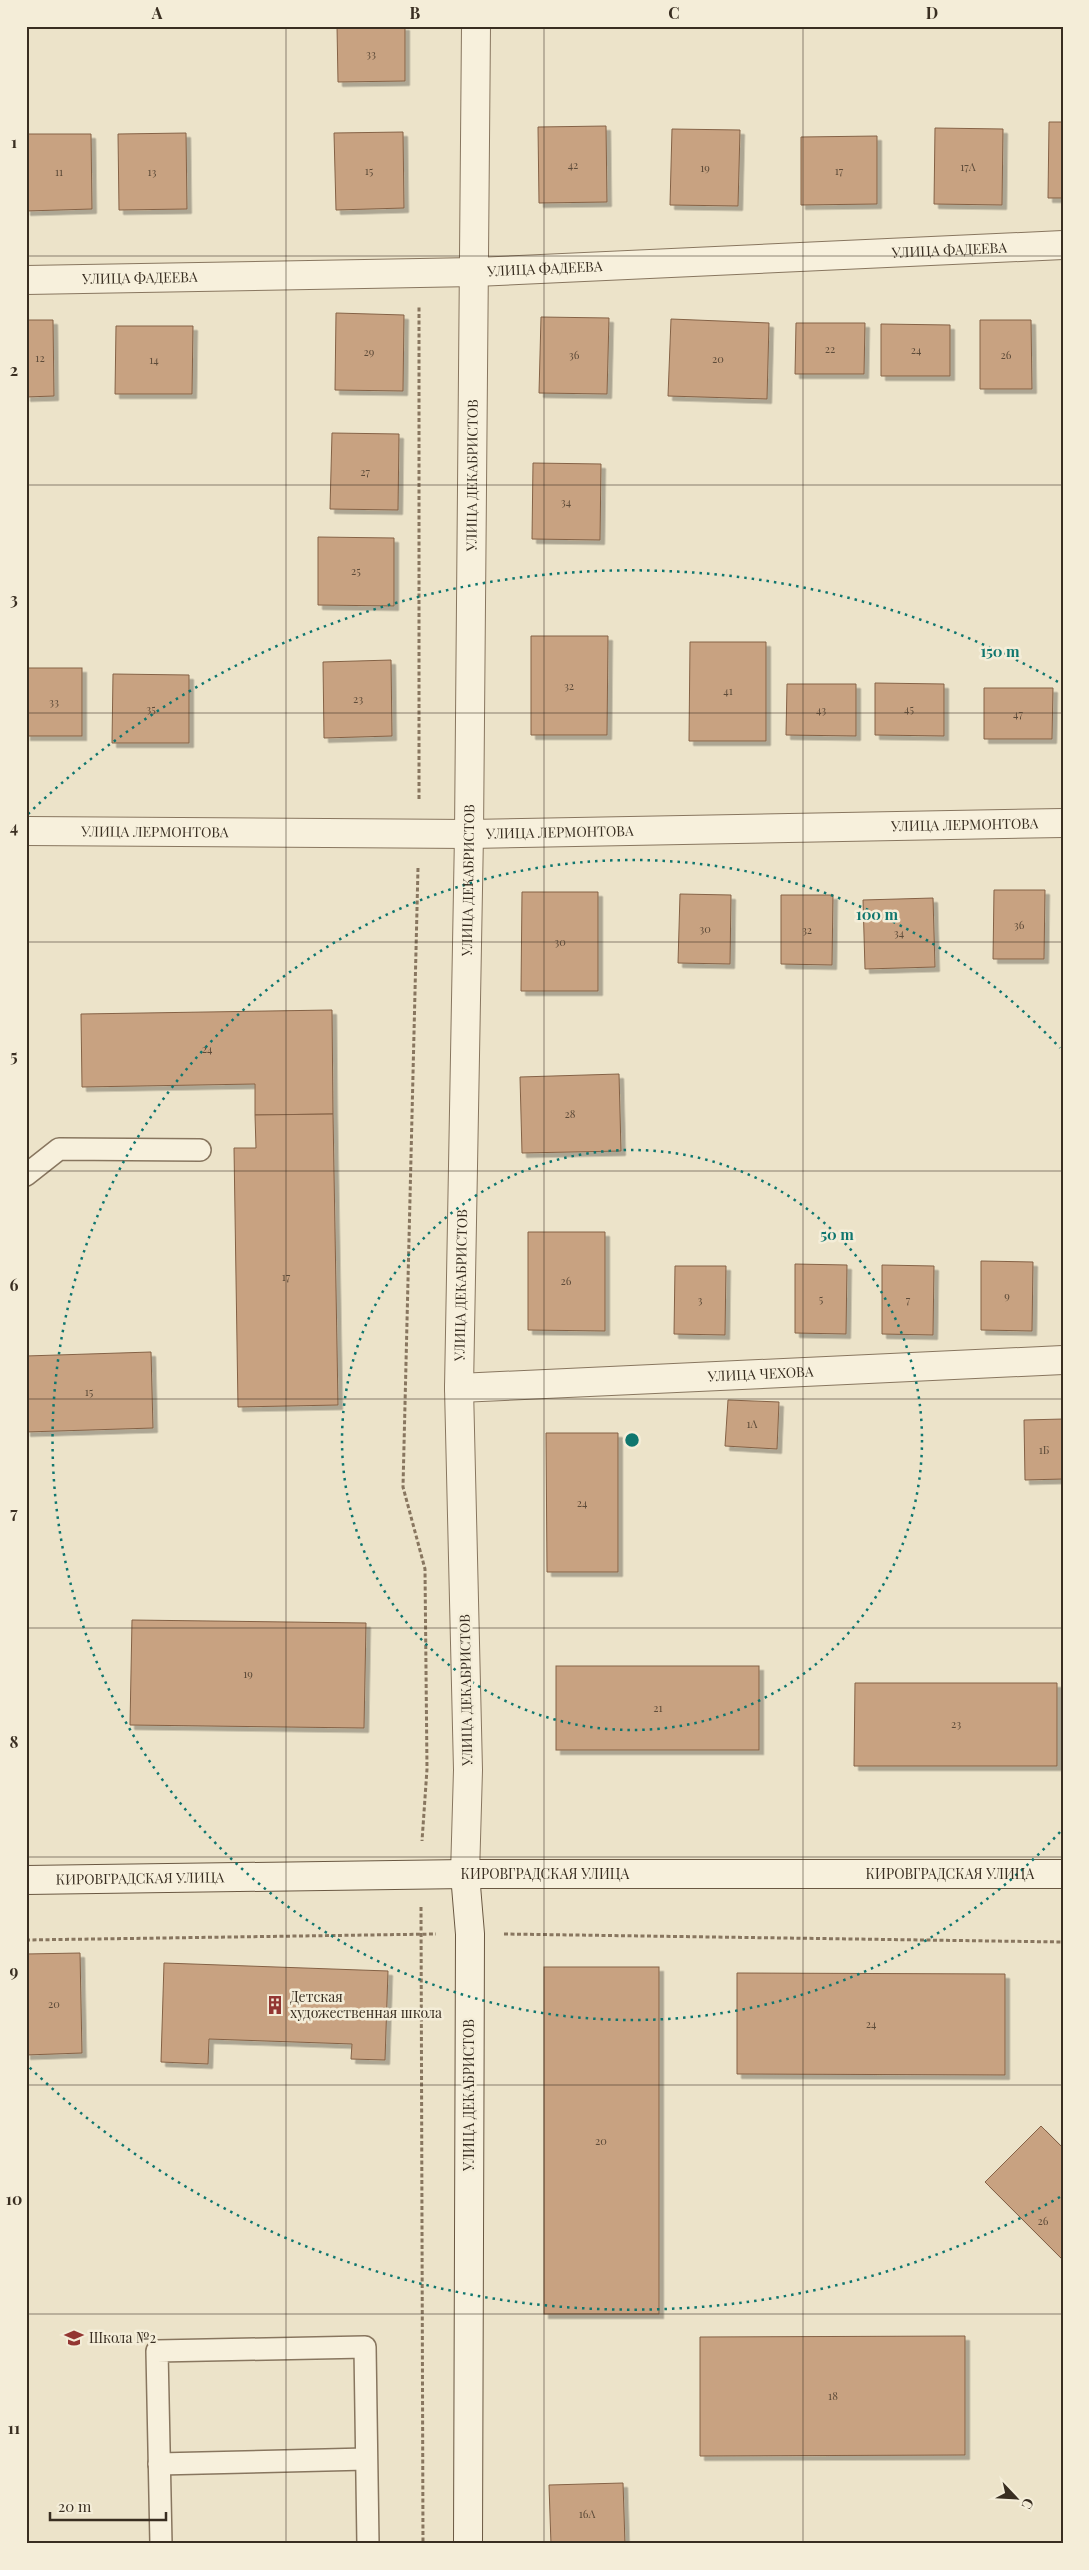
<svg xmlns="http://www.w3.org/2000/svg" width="1089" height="2570" font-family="'Playfair Display',serif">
<defs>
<filter id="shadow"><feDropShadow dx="4.5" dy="4.5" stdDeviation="0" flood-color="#0004"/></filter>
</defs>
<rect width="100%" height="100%" fill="#ece3c9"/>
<g fill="#c8a281" stroke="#856246" filter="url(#shadow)">
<path d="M337 26H405V81L338 82Z"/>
<path d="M1049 122H1063V198H1048Z"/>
<path d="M606 126 607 202 539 203 538 127Z"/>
<path d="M935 128 1003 129 1002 205 934 204Z"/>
<path d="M672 129 740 130 738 206 670 205Z"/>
<path d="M403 132 404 208 336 210 334 133Z"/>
<path d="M186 133 187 209 119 210 118 134Z"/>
<path d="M26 134H91L92 209 26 211Z"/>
<path d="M877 136V204L801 205V137Z"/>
<path d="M336 313 404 315 403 391 335 390Z"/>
<path d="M541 317 609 318 607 394 539 393Z"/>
<path d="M671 319 769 323 767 399 668 396Z"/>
<path d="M26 320H53L54 396 26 397Z"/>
<path d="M980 320H1031L1032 389H980Z"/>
<path d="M796 323H865L864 374H795Z"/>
<path d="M881 324 950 325V376H881Z"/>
<path d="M116 326H193L192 394H115Z"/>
<path d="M332 433 399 434 398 510 330 509Z"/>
<path d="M533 463 601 464 600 540 532 539Z"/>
<path d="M318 537 394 538V606L318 605Z"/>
<path d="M531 636H608L607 735H531Z"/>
<path d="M690 642H766V741H689Z"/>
<path d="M391 660 392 736 324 738 323 662Z"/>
<rect x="26" y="668" width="56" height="68"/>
<path d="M113 674 189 675V743H112Z"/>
<path d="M875 683 944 684V736L875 735Z"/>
<path d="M787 684H856V736L786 735Z"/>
<path d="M984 688H1053L1052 739H984Z"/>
<path d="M994 890H1045L1044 959H993Z"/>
<path d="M522 892H598V991H521Z"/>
<path d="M680 894 731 895 730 964 678 963Z"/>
<path d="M781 895H833L832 965 781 964Z"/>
<path d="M933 898 935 967 865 969 863 900Z"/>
<path d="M332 1010 333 1114 255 1115V1084L82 1087 81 1014Z"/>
<path d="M619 1074 621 1151 522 1153 520 1077Z"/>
<path d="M333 1114 338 1405 238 1407 234 1148H256L255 1115Z"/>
<path d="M528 1232H605V1331L528 1330Z"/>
<path d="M981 1261 1033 1262 1032 1331 981 1330Z"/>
<path d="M795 1264 847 1265 846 1334 795 1333Z"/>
<path d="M882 1265 934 1266 933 1335 882 1334Z"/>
<path d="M675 1266H726L725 1335 674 1334Z"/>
<path d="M151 1352 153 1428 26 1432V1356Z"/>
<path d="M728 1400 779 1402 777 1449 725 1446Z"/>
<path d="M1063 1419V1479L1025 1480 1024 1420Z"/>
<path d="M546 1433H618V1572H547Z"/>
<path d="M132 1620 366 1623 364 1728 130 1725Z"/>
<rect x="556" y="1666" width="203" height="84"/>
<path d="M855 1683H1057V1766H854Z"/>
<path d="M80 1953 82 2053 26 2055V1954Z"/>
<path d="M164 1963 388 1971 385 2060 351 2059 352 2044 209 2039 208 2064 161 2062Z"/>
<rect x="544" y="1967" width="115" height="347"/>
<path d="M737 1973 1005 1974V2075L737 2074Z"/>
<path d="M1041 2126 1063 2148V2260L985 2182Z"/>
<path d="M965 2336V2455L700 2456V2337Z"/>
<path d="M623 2483 625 2544H551L549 2485Z"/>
</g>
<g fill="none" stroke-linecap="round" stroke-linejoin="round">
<g stroke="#88765f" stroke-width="24">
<g id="lane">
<path d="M26 1175 59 1149 200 1150"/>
<path d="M159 2464 366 2459"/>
<path d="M161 2544 157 2351 365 2347 368 2544"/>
</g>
</g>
<g stroke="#88765f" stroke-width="30">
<g id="street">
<path id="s1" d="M26 280 475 272 1063 245"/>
<path id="s2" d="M26 831 469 834 1063 823"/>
<path id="s3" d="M459 1388 1063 1360"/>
<path id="s4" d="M465 1874 468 1770 459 1388 469 834 476 26"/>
</g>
</g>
<g stroke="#6a5842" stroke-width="30">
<g id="secondary">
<path d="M465 1874 470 1934 468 2544"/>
<path id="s5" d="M26 1880 465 1874H1063"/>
</g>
</g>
<g stroke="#88765f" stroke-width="3" stroke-dasharray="4 2.5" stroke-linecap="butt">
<path d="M419 799V306"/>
<path d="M418 868 403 1487 425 1569 427 1769 422 1841"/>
<path d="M421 1907 423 2544"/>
<path d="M504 1934 1063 1942"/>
<path d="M26 1940 436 1934"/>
</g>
<use href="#lane" stroke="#f7f0dc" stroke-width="21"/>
<use href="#street" stroke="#f7f0dc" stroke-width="28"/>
<use href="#secondary" stroke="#f7f0dc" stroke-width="28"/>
</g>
<path fill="none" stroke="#392e21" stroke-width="1" stroke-opacity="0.55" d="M286 26V2544M544 26V2544M803 26V2544M26 256H1063M26 485H1063M26 713H1063M26 942H1063M26 1171H1063M26 1399H1063M26 1628H1063M26 1857H1063M26 2085H1063M26 2314H1063"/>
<g fill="none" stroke="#0f766e" stroke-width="2.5" stroke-dasharray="2.5 5">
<circle cx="632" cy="1440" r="290"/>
<path d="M1060 1832A580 580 0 1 1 1060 1048"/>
<path d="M1060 2197A870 870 0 0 1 28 2066M28 814A870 870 0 0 1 1060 683"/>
</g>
<defs>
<g id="building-bare" transform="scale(1.5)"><path d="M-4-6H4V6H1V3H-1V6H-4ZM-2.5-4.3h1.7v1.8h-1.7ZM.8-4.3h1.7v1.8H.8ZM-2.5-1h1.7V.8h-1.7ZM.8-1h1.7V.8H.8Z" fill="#933632" stroke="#f4edd8" stroke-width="2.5" paint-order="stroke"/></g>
<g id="school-bare" transform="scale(1.5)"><path d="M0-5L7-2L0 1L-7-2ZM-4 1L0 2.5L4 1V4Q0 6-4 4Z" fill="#933632" stroke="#f4edd8" stroke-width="2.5" paint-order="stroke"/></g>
</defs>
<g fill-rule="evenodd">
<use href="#building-bare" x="275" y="2005"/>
<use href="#school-bare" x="74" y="2338"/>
</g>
<g text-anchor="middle" stroke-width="5" stroke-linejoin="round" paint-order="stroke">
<g font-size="11" fill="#5d4b39">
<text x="371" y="58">33</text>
<text x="573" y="169">42</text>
<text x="968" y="171">17А</text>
<text x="705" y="172">19</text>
<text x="369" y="175">15</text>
<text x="839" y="175">17</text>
<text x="59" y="176">11</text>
<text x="152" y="176">13</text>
<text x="830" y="353">22</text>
<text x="916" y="354">24</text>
<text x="369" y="356">29</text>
<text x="574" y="359">36</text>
<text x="1006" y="359">26</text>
<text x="40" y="362">12</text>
<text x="718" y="363">20</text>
<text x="154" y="364">14</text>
<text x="365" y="476">27</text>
<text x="566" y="506">34</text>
<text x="356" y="575">25</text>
<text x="569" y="690">32</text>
<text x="728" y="695">41</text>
<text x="358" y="703">23</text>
<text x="54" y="706">33</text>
<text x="151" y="713">35</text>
<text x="909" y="713">45</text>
<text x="821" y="714">43</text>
<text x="1018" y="718">47</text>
<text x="1019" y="929">36</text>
<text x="705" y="933">30</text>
<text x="807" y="934">32</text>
<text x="899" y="937">34</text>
<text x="560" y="946">30</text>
<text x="207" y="1053">24</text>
<text x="570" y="1118">28</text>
<text x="286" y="1281">17</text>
<text x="566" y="1285">26</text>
<text x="1007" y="1300">9</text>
<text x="821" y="1303">5</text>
<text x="700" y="1304">3</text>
<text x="908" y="1304">7</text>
<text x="89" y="1396">15</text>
<text x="752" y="1428">1А</text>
<text x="1044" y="1454">1Б</text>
<text x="582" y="1507">24</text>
<text x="248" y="1678">19</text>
<text x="658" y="1712">21</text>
<text x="956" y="1728">23</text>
<text x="54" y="2008">20</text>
<text x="871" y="2028">24</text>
<text x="601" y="2145">20</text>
<text x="1043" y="2225">26</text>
<text x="833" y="2400">18</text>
<text x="587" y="2518">16А</text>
</g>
<g font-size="14" fill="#392e21" stroke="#f4edd8">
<text dy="5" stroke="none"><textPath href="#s1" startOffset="924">УЛИЦА ФАДЕЕВА</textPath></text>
<text dy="5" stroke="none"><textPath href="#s1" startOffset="519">УЛИЦА ФАДЕЕВА</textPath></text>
<text dy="5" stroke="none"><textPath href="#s1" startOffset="114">УЛИЦА ФАДЕЕВА</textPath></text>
<text dy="5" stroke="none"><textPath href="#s4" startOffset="1399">УЛИЦА ДЕКАБРИСТОВ</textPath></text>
<text dy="5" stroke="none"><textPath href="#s2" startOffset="939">УЛИЦА ЛЕРМОНТОВА</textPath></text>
<text dy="5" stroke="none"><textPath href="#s2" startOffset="129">УЛИЦА ЛЕРМОНТОВА</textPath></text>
<text dy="5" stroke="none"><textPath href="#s2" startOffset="534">УЛИЦА ЛЕРМОНТОВА</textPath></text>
<text dy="5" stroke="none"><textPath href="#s4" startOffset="994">УЛИЦА ДЕКАБРИСТОВ</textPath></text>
<text dy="5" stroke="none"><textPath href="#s4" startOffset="589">УЛИЦА ДЕКАБРИСТОВ</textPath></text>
<text dy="5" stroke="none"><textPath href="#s3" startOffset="302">УЛИЦА ЧЕХОВА</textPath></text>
<text transform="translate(466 1690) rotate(-91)" y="5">УЛИЦА ДЕКАБРИСТОВ</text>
<text dy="5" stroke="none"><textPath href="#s5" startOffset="519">КИРОВГРАДСКАЯ УЛИЦА</textPath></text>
<text dy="5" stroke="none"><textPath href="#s5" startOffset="924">КИРОВГРАДСКАЯ УЛИЦА</textPath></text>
<text dy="5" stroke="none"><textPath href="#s5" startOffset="114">КИРОВГРАДСКАЯ УЛИЦА</textPath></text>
<text transform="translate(469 2095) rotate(-90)" y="5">УЛИЦА ДЕКАБРИСТОВ</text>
</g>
<g font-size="14" fill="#392e21" stroke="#f4edd8" text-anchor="start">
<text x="290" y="2002">Детская<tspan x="290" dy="16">художественная школа</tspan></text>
<text x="89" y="2343">Школа №2</text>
</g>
</g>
<circle cx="632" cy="1440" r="8" fill="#0f766e" stroke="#f4edd8" stroke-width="2.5"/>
<g font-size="15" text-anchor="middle" font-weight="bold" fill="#0f766e" stroke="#f4edd8" stroke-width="5" stroke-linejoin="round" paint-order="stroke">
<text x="1000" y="657">150 m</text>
<text x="877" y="920">100 m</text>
<text x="837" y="1240">50 m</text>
</g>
<rect width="1089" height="2570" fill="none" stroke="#f4edd8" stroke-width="55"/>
<g transform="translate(1016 2498) rotate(115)" stroke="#f4edd8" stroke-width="4" paint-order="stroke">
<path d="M0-4L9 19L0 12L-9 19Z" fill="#392e21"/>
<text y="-8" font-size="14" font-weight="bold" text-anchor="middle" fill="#392e21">С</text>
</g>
<path d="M50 2512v8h116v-8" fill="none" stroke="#392e21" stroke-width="2.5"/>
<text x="58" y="2512" font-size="15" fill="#392e21" stroke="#f4edd8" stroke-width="4" paint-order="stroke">20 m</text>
<rect x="28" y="28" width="1034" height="2514" fill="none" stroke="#392e21" stroke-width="2"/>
<g font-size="16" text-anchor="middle" font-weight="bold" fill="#392e21">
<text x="157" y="19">A</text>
<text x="415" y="19">B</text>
<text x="674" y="19">C</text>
<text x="932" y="19">D</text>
<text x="14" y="148">1</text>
<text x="14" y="376">2</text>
<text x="14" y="605">3</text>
<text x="14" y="833">4</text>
<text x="14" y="1062">5</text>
<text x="14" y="1291">6</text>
<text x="14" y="1519">7</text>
<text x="14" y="1748">8</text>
<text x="14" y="1977">9</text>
<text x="14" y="2205">10</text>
<text x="14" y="2434">11</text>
</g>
</svg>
